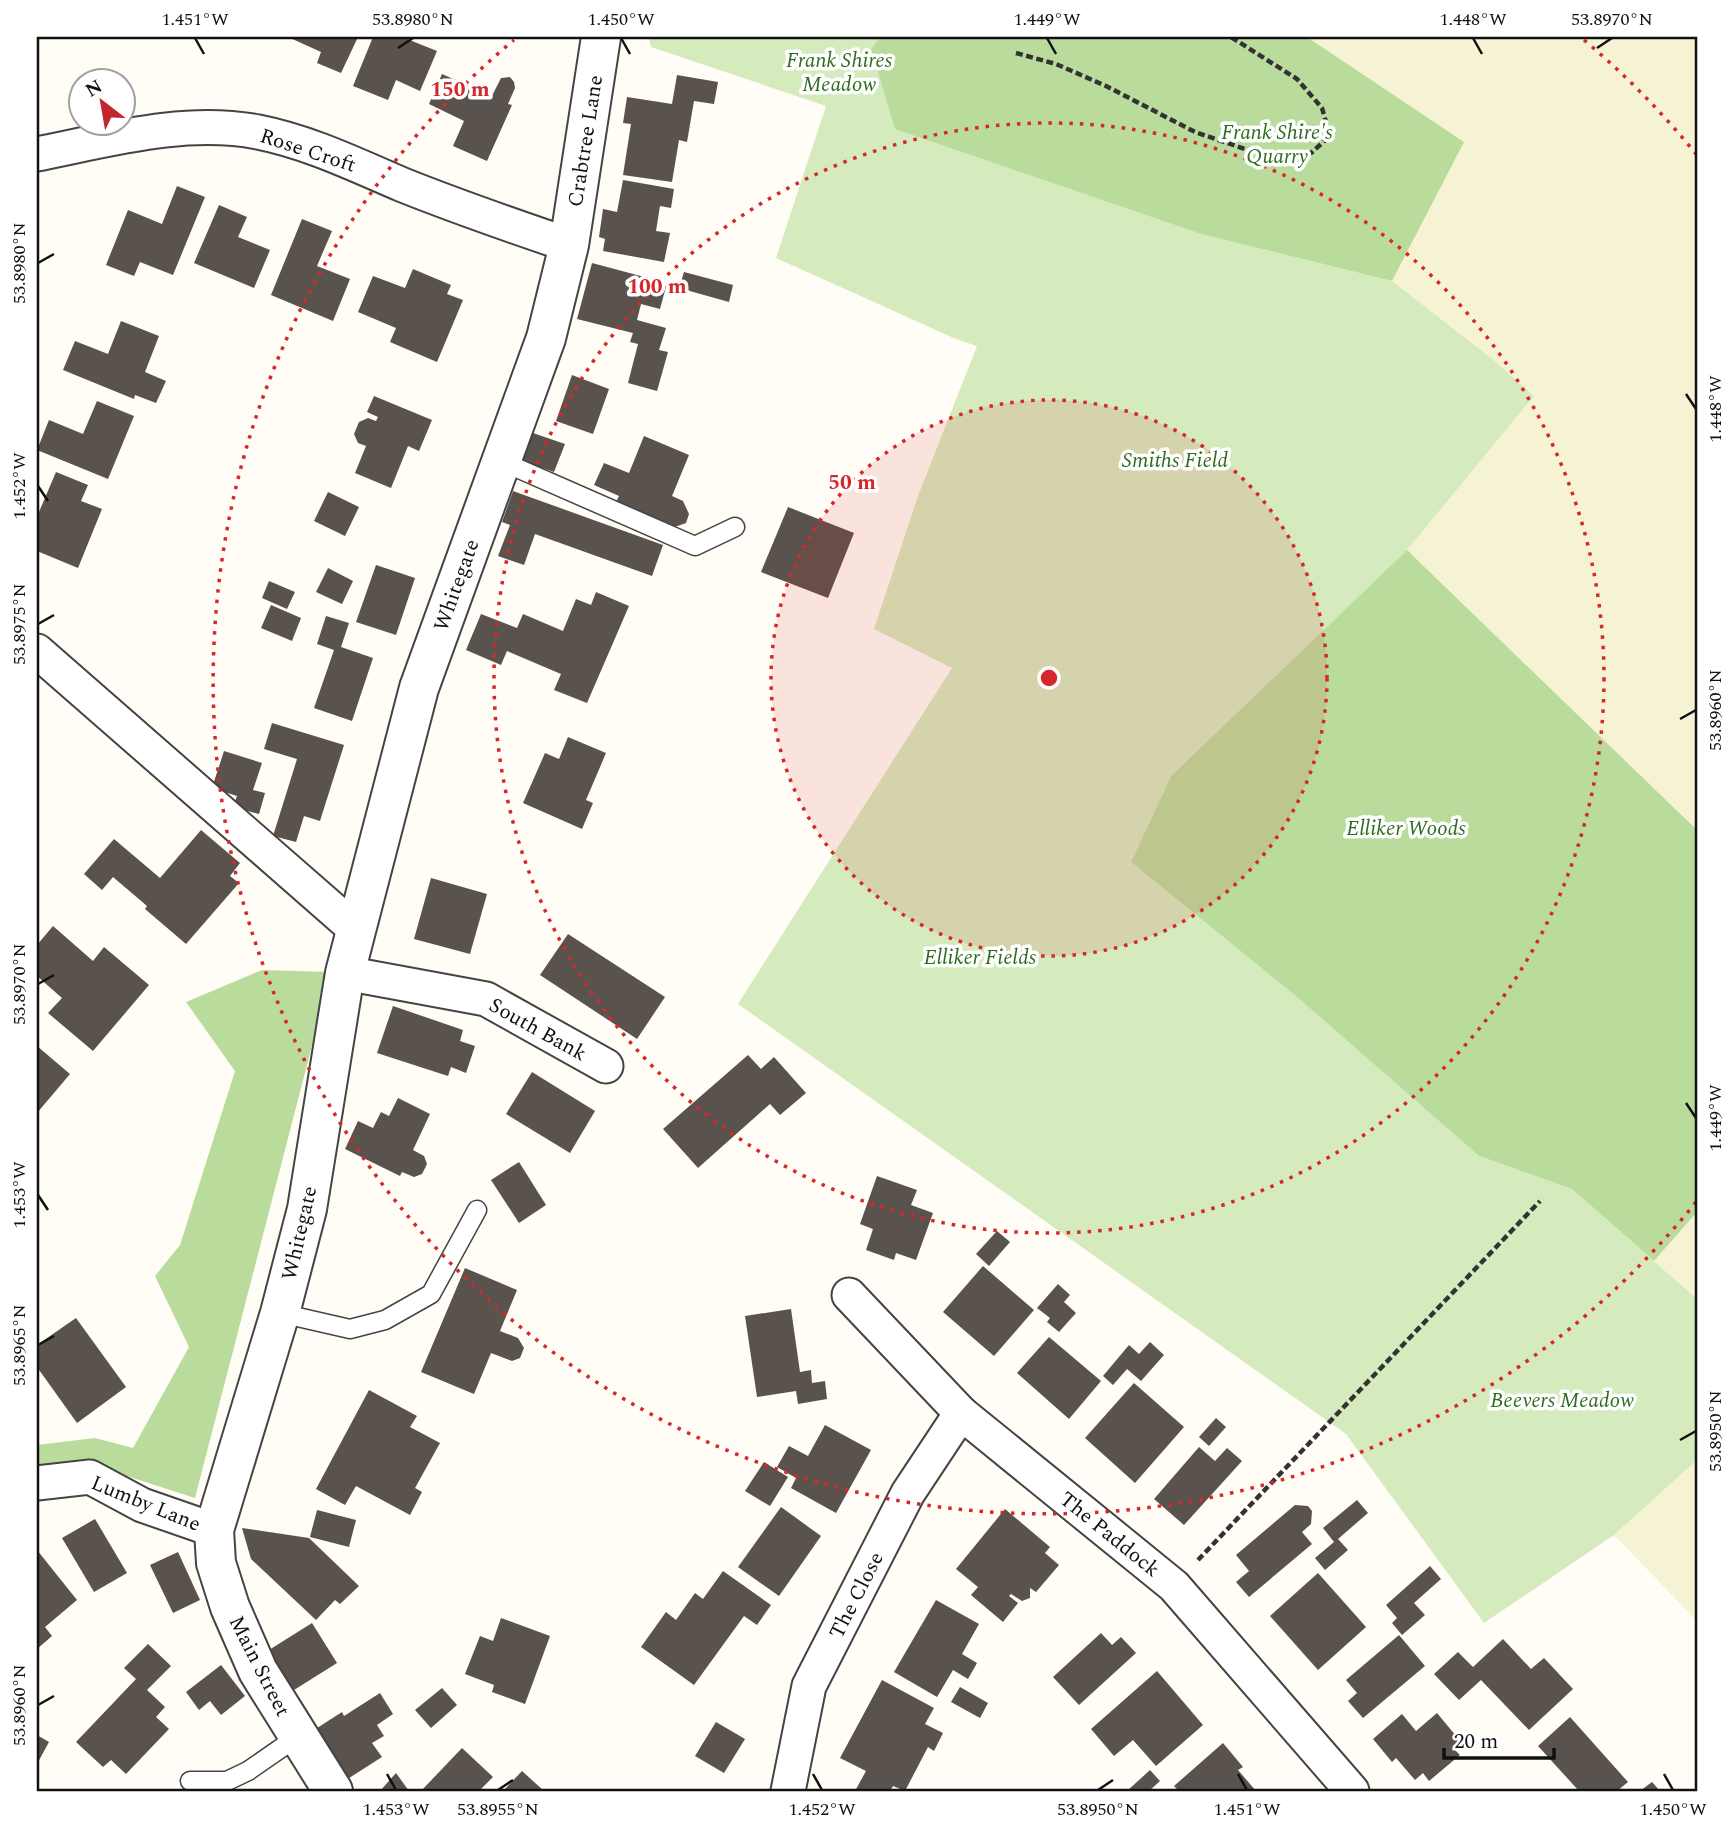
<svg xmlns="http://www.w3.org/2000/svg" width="1734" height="1828" font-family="Spectral,serif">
<rect width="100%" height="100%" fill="#fffdf5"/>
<g fill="#f6f3d4">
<path d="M1307 37H1697V830L1407 550 1534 396 1495 361 1392 281 1463 142Z"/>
<path d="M1697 1212V1299L1654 1261Z"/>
<path d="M1697 1460V1621L1614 1535Z"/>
</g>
<path fill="#d5ebbd" d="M649 37H880L871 49 896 129 1201 234 1392 281 1495 361 1534 396 1407 550 1171 776 1131 862 1297 997 1479 1156 1572 1189 1697 1299V1460L1614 1535 1484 1623 1346 1434 738 1004 952 668 874 629 918 496 977 346 956 339 776 258 826 106 651 47Z"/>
<g fill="#b9dc9c">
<path d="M880 37H1307L1464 142 1392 281 1201 234 895 129 871 49Z"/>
<path d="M1407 550 1697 830V1212L1654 1261 1572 1189 1479 1156 1297 997 1131 862 1171 776Z"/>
<path d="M262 970 331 972 195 1498 77 1460 37 1472V1445L95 1438 133 1448 189 1347 155 1276 180 1245 235 1071 186 1002Z"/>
</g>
<g fill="#5a524d">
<path d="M288 37H358L341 73 317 63 321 52Z"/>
<path d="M373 37H402L437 51 420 91 396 80 388 100 353 86Z"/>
<path d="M442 74 492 96 501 78 510 77 514 82 515 88 508 104 512 105 487 161 453 146 464 121 429 104Z"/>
<path d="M677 75 718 82 714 104 694 101 687 142 679 140 672 182 623 175 631 124 623 123 627 97 672 104Z"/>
<path d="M623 180 674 189 671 208 660 206 656 231 670 233 664 262 603 251 605 239 599 237 603 209 617 212Z"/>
<path d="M177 186 205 197 173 275 140 262 134 276 106 265 128 210 162 224Z"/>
<path d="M219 205 247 217 238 237 270 250 254 288 194 263Z"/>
<path d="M302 219 332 231 317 266 350 279 333 321 271 295Z"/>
<path d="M592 263 667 283 660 309 641 304 637 320 666 328 659 350 668 352 657 391 628 383 638 344 630 342 633 333 577 319Z"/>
<path d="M413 269 451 285 447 294 463 300 437 362 390 342 396 328 358 312 373 276 405 288Z"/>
<path d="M684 272 733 285 729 302 679 288Z"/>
<path d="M121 321 159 336 145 372 166 381 156 403 135 395 134 399 63 370 75 341 108 354Z"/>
<path d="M572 375 609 389 593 434 556 421Z"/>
<path d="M374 396 432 420 419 451 408 446 391 488 355 473 366 446 358 443 354 434 359 422 368 418 376 421 378 417 367 412Z"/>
<path d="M97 401 134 416 108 479 37 450 49 420 83 434Z"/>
<path d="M533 433 565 444 554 472 523 461Z"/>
<path d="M644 436 689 455 672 496 683 501 689 514 686 523 672 528 615 504 619 496 594 485 604 463 629 473Z"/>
<path d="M56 472 88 485 81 501 102 509 78 568 37 551V511L39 512Z"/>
<path d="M513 491 663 545 652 576 535 534 524 565 498 556 510 525 502 522Z"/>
<path d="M328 492 359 507 345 536 314 521Z"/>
<path d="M788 507 854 533 828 598 761 572Z"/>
<path d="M376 565 415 578 396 635 356 622Z"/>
<path d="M328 568 353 581 342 604 316 592Z"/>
<path d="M269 581 295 592 287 609 262 598Z"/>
<path d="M596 592 629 606 587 703 554 690 561 674 507 651 501 665 466 650 481 614 517 628 523 614 563 631 576 599 591 605Z"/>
<path d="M271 605 301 618 292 641 261 628Z"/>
<path d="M326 616 349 623 341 647 373 658 352 721 314 708 334 650 317 644Z"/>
<path d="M272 723 344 745 320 821 304 816 296 842 273 836 297 759 264 749Z"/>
<path d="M568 737 606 753 586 800 593 803 582 829 523 803 545 753 559 759Z"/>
<path d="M224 751 262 763 253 790 265 793 259 814 233 807 237 796 212 788Z"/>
<path d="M201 830 240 863 230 876 239 883 186 944 145 909 147 906 113 877 102 890 84 874 114 839 160 878Z"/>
<path d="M431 878 487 894 470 954 414 939Z"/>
<path d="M53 926 93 961 104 947 149 985 93 1051 48 1013 62 998 37 976V945Z"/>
<path d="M568 934 665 997 637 1039 540 975Z"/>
<path d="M393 1006 463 1030 460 1041 475 1046 466 1073 451 1067 448 1076 377 1053Z"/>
<path d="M37 1046 70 1074 37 1113Z"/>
<path d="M748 1055 761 1069 774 1057 806 1093 780 1115 770 1104 698 1168 663 1129Z"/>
<path d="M532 1072 595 1111 570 1153 506 1114Z"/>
<path d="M398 1098 430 1114 413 1150 424 1156 427 1164 422 1174 414 1177 402 1172 400 1176 345 1149 358 1121 373 1128 381 1112 389 1116Z"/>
<path d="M519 1162 546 1205 519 1223 491 1180Z"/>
<path d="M877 1176 917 1190 911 1205 933 1213 916 1260 896 1253 894 1260 866 1250 873 1229 860 1224Z"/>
<path d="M997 1231 1010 1242 989 1266 976 1254Z"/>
<path d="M983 1266 1034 1310 994 1356 943 1312Z"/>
<path d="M465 1268 517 1290 500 1331 518 1338 524 1348 520 1358 512 1361 491 1353 474 1394 421 1372Z"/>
<path d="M1058 1284 1070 1295 1064 1302 1076 1313 1059 1332 1047 1322 1050 1318 1037 1308Z"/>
<path d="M791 1309 800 1372 811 1370 812 1383 825 1381 827 1399 798 1404 796 1391 757 1397 745 1316Z"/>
<path d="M76 1318 126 1387 77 1423 37 1367V1345Z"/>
<path d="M1049 1337 1101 1381 1069 1419 1017 1373Z"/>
<path d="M1150 1342 1164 1355 1141 1381 1127 1369 1113 1385 1103 1376 1129 1345 1139 1354Z"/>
<path d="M1134 1383 1184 1427 1135 1483 1085 1438Z"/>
<path d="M369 1390 417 1416 410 1427 440 1443 415 1488 422 1492 410 1515 356 1486 345 1505 316 1489Z"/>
<path d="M1216 1418 1226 1427 1209 1446 1199 1437Z"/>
<path d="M825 1425 871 1450 836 1513 791 1488 796 1478 777 1467 789 1446 808 1456Z"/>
<path d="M1199 1447 1215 1461 1227 1448 1242 1461 1184 1525 1154 1499Z"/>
<path d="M764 1462 788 1477 770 1506 745 1491Z"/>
<path d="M1357 1500 1368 1513 1338 1539 1348 1550 1325 1570 1315 1558 1334 1542 1323 1528Z"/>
<path d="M1295 1505 1308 1506 1312 1511 1311 1524 1302 1532 1312 1544 1249 1597 1236 1582 1249 1571 1236 1555Z"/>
<path d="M781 1507 821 1536 779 1596 738 1567Z"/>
<path d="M1005 1509 1050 1547 1045 1553 1059 1565 1036 1592 1030 1588V1598L1022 1601 1011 1594 1009 1596 1018 1603 1003 1622 971 1595 978 1587 956 1569Z"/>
<path d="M317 1510 356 1520 349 1547 310 1537Z"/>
<path d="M95 1519 127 1573 94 1592 62 1538Z"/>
<path d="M242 1528 309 1538 359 1586 340 1604 335 1600 316 1620 251 1559Z"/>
<path d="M37 1550 77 1600 45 1627 52 1636 37 1649Z"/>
<path d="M178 1552 200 1600 173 1613 150 1565Z"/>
<path d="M1430 1566 1441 1579 1414 1603 1425 1615 1402 1635 1392 1623 1397 1618 1386 1605Z"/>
<path d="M723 1571 771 1605 757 1625 744 1616 694 1685 641 1647 666 1612 676 1620 695 1593 703 1599Z"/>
<path d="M1318 1573 1366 1627 1318 1670 1270 1616Z"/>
<path d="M936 1600 979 1624 962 1654 977 1663 968 1679 953 1670 937 1697 894 1672Z"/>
<path d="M501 1618 550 1636 525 1704 492 1692 494 1685 465 1674 480 1636 493 1641Z"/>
<path d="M312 1623 337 1663 294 1690 269 1650Z"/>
<path d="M1101 1633 1112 1645 1121 1637 1136 1653 1079 1705 1053 1677Z"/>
<path d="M1399 1635 1425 1666 1363 1718 1348 1701 1357 1693 1346 1680Z"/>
<path d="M1503 1639 1531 1669 1544 1658 1573 1689 1529 1730 1481 1680 1459 1700 1434 1674 1458 1652 1473 1667Z"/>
<path d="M148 1644 171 1666 147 1690 165 1707 156 1717 169 1729 126 1774 111 1760 103 1767 76 1742 136 1679 124 1668Z"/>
<path d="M221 1665 245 1696 221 1715 210 1701 199 1710 186 1692Z"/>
<path d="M1157 1671 1203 1725 1156 1766 1133 1740 1114 1756 1091 1729Z"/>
<path d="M882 1680 934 1708 925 1724 943 1733 934 1751 928 1747 905 1791 893 1786 890 1791H855L866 1771 840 1758Z"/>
<path d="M960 1687 988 1703 980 1718 951 1702Z"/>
<path d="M442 1688 457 1705 431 1728 415 1710Z"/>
<path d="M380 1693 393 1714 377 1725 384 1736 372 1743 382 1757 346 1780 314 1730 342 1712 344 1716Z"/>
<path d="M1437 1713 1461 1742 1453 1748 1460 1755 1429 1781 1423 1773 1415 1780 1396 1758 1392 1762 1373 1739 1402 1714 1416 1731Z"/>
<path d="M1570 1717 1628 1782 1617 1791H1579L1538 1746Z"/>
<path d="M716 1722 745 1739 724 1773 695 1756Z"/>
<path d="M37 1735 49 1742 37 1764Z"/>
<path d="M1223 1743 1243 1767 1238 1770 1256 1791H1179L1174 1786Z"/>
<path d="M462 1748 493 1777 479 1791H421Z"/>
<path d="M1150 1770 1160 1781 1149 1791H1127Z"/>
<path d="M522 1771 544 1791H503Z"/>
<path d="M396 1773 409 1791H380Z"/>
<path d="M1652 1782 1660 1791H1640Z"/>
</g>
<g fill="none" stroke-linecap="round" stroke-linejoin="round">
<g stroke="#444" stroke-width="21">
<g id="service">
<path d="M501 461 695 546 735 527"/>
<path d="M280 1313 350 1329 385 1320 431 1294 477 1210"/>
<path d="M190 1781H227L248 1771 297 1737"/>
</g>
</g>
<g stroke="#444" stroke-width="37">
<g id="minor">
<path d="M37 154C108 140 185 118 258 132 309 142 356 165 403 185 458 207 513 226 569 245"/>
<path d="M37 651 355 929"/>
<path d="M345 973 486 999 606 1066"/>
<path d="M849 1295 961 1413 1174 1586 1352 1791"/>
<path d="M37 1483 90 1477 142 1505 214 1530"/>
<path d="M788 1791 809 1686 908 1493 961 1413"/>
</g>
</g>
<g stroke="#444" stroke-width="42">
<path id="tertiary" d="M333 1791 258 1671 230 1607 216 1563 214 1530 280 1313 307 1209 345 973 419 688 546 338 569 245 601 37"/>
</g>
<g stroke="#333" stroke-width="4.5" stroke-dasharray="7 3.5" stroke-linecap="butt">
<path d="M1016 53 1056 64 1106 86 1195 132 1286 163 1311 153 1330 136 1322 108 1297 79 1231 37"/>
<path d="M1198 1560 1540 1201"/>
</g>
<use href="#service" stroke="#fff" stroke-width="18"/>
<use href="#minor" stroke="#fff" stroke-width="33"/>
<use href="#tertiary" stroke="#fff" stroke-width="38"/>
</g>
<path fill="none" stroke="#111" stroke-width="2.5" d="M195 38 204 54M621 38 630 54M1047 38 1056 54M1473 38 1482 54M398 48 413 38M1597 48 1612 38M38 263 54 254M1686 394 1696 409M38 486 48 501M38 624 54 615M1680 719 1696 710M38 984 54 975M1686 1103 1696 1118M38 1195 48 1210M38 1345 54 1336M1680 1440 1696 1431M38 1705 54 1696M387 1774 396 1790M813 1774 822 1790M1238 1774 1247 1790M1664 1774 1673 1790M498 1790 513 1780M1098 1790 1113 1780"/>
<circle cx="1049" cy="678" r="278" fill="#d62828" fill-opacity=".12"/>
<g fill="none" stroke="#d62828" stroke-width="3.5" stroke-dasharray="3.5 7">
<circle cx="1049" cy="678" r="278"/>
<circle cx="1049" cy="678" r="555"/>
<path d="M1696 1202A833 833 0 1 1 514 40M1584 40A833 833 0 0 1 1696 154"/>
</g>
<g text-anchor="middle" stroke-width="7" stroke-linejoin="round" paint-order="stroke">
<g font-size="21" font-style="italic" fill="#2f6b1f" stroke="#fff">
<text x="839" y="67">Frank Shires<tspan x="839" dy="24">Meadow</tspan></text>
<text x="1277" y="139">Frank Shire's<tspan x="1277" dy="24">Quarry</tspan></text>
<text x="1175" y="467">Smiths Field</text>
<text x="1406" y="835">Elliker Woods</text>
<text x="980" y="964">Elliker Fields</text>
<text x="1562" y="1407">Beevers Meadow</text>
</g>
<g font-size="21" fill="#111" stroke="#fff">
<text transform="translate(585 141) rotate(-81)" y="7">Crabtree Lane</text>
<text transform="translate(308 150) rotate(18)" y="7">Rose Croft</text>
<text transform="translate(456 585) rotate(-70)" y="7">Whitegate</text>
<text transform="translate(538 1029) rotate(29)" y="7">South Bank</text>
<text transform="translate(299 1233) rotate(-77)" y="7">Whitegate</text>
<text transform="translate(146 1503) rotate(22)" y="7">Lumby Lane</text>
<text transform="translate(1110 1534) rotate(39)" y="7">The Paddock</text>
<text transform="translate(856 1595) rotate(-63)" y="7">The Close</text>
<text transform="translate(260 1666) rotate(63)" y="7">Main Street</text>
</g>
</g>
<circle cx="1049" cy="678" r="10" fill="#d62828" stroke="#fff" stroke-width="3.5"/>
<g font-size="21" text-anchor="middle" font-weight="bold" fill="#d62828" stroke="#fff" stroke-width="7" stroke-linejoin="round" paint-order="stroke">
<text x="460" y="96">150 m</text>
<text x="657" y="293">100 m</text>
<text x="852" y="489">50 m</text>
</g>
<rect width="1734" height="1828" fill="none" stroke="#ffffff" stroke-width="77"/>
<g transform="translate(102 102) rotate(329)"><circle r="33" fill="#ffffff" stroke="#a0a0a0" stroke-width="2"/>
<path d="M0-5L12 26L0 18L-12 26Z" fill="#c4262e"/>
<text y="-10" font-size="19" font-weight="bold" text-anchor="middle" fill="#111111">N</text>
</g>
<path d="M1444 1748v10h110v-10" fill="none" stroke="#111111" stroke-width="3.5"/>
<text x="1454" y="1748" font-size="21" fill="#111111" stroke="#ffffff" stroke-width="5" paint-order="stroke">20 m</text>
<rect x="38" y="38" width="1658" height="1752" fill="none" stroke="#111" stroke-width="2.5"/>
<g font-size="18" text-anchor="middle" fill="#111">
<text x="195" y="25">1.451°W</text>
<text x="413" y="25">53.8980°N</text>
<text x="621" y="25">1.450°W</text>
<text x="1047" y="25">1.449°W</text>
<text x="1473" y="25">1.448°W</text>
<text x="1612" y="25">53.8970°N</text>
<text transform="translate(19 263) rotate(-90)" y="6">53.8980°N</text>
<text transform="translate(1715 409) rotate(-90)" y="6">1.448°W</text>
<text transform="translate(19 486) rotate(-90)" y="6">1.452°W</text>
<text transform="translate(19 624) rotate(-90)" y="6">53.8975°N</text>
<text transform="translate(1715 710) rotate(-90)" y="6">53.8960°N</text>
<text transform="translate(19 984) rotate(-90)" y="6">53.8970°N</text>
<text transform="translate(1715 1118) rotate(-90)" y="6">1.449°W</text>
<text transform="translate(19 1195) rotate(-90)" y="6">1.453°W</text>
<text transform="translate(19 1345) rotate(-90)" y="6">53.8965°N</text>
<text transform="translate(1715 1431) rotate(-90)" y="6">53.8950°N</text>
<text transform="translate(19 1705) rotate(-90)" y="6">53.8960°N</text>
<text x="396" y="1815">1.453°W</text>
<text x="498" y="1815">53.8955°N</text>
<text x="822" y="1815">1.452°W</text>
<text x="1098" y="1815">53.8950°N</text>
<text x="1247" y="1815">1.451°W</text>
<text x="1673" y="1815">1.450°W</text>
</g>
</svg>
